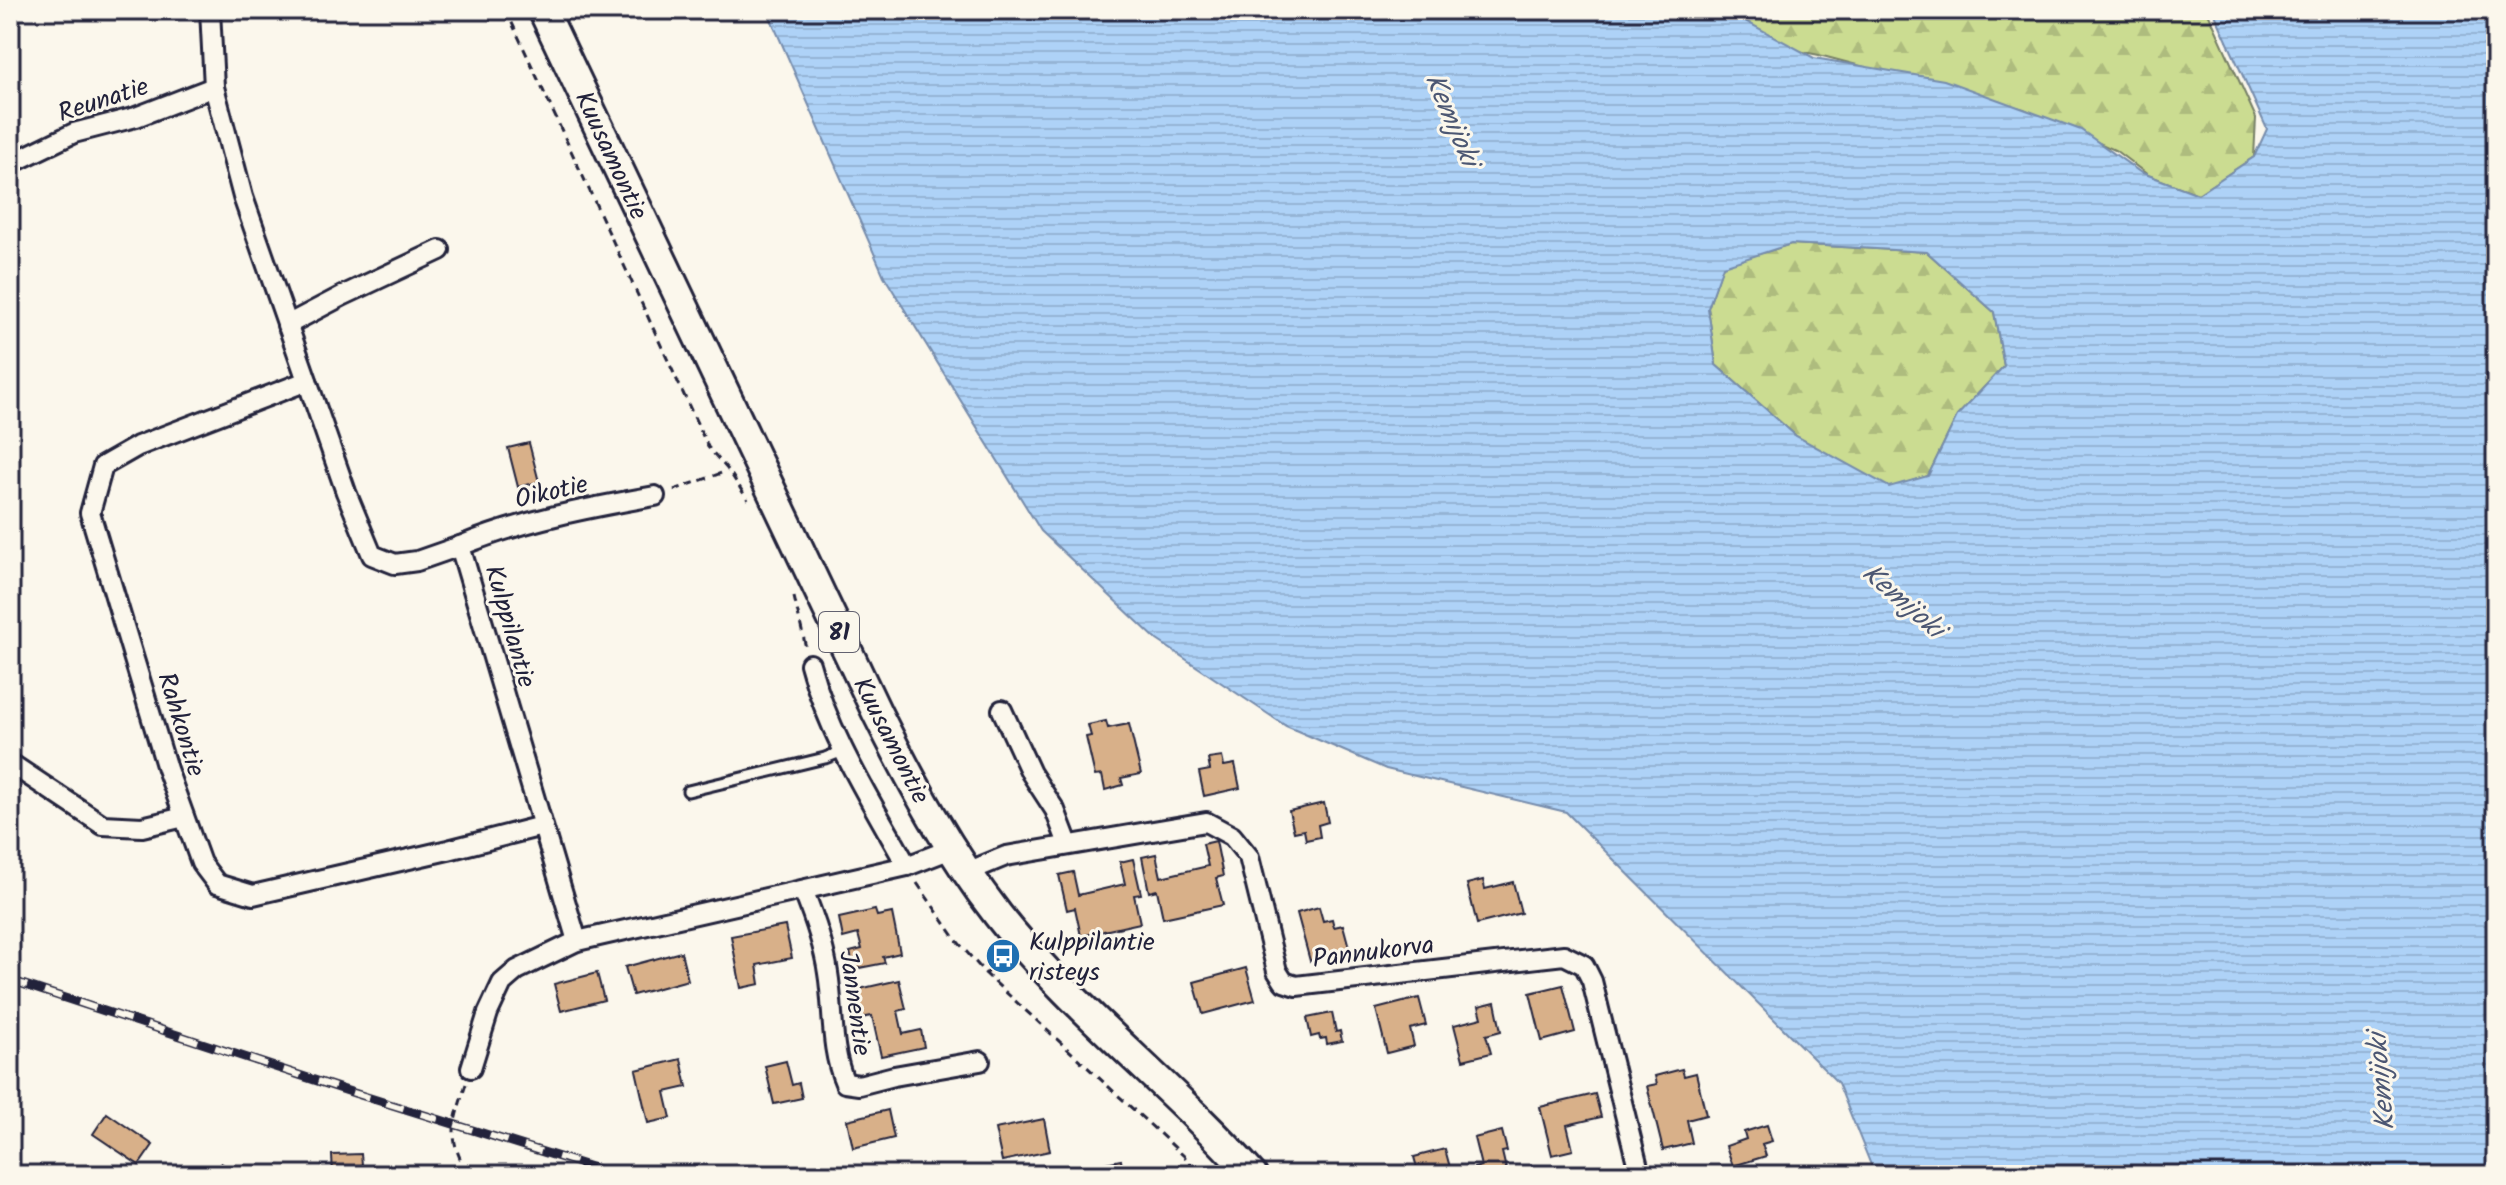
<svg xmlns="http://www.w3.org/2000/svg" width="2506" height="1185" font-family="Kalam,sans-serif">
<defs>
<pattern id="forest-firs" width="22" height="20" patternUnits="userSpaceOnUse" patternTransform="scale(2)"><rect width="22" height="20" fill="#cbdc91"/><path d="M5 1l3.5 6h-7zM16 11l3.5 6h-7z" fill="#aebc7e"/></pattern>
<pattern id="water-rules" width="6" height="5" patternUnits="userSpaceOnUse" patternTransform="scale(2)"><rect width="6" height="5" fill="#aed2f7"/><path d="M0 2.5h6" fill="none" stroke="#95b4d5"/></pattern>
</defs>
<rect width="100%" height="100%" fill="#fbf7ec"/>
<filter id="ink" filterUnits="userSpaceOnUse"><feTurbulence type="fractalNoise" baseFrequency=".0125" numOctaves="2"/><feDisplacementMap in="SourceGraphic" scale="16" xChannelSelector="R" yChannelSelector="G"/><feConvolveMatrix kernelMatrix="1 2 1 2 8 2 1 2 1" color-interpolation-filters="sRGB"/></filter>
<g filter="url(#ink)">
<g fill="url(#forest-firs)" stroke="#767f66" stroke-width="2">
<path d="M1706 10H2207L2256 118 2254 157 2198 194 2148 175 2115 150 2024 109 1819 55 1753 42Z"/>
<path d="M1791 244 1927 252 1994 312 2004 366 1957 416 1928 476 1889 488 1796 436 1716 365 1708 308 1723 265Z"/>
</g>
<path fill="url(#water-rules)" stroke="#768cac" stroke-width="2" fill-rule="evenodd" d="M767 10H1725L1814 58 1944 80 2081 130 2140 172 2198 194 2254 157 2267 129 2213 10H2496V1175H1875L1838 1083 1566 812 1386 769 1286 726 1157 640 1041 531 884 276ZM1791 244 1927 252 1994 312 2004 366 1957 416 1928 476 1889 487 1796 436 1716 365 1708 308 1723 266Z"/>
<g fill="#d8b089" stroke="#22223b" stroke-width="2">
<path d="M529 443 539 482 518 487 508 448Z"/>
<path d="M1106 721 1108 728 1129 724 1141 774 1121 778 1123 785 1105 790 1102 775 1095 776 1086 737 1091 736 1088 725Z"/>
<path d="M1222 757 1224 766 1235 764 1240 788 1204 796 1199 772 1210 770 1208 759Z"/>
<path d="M1324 803 1328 822 1318 825 1320 837 1306 840 1304 830 1294 832 1289 811Z"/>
<path d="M1216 841 1223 876 1216 878 1223 905 1163 918 1157 890 1149 892 1142 857 1156 854 1161 877 1208 866 1203 844Z"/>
<path d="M1133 859 1141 894 1134 895 1140 923 1081 936 1075 908 1067 910 1059 875 1073 872 1078 895 1125 884 1120 862Z"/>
<path d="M1483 880 1485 889 1513 882 1521 913 1477 924 1467 884Z"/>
<path d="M1319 907 1323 921 1332 919 1334 927 1343 925 1350 951 1310 961 1297 913Z"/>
<path d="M875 910 877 916 892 913 900 953 883 957 885 963 854 969 850 952 862 949 858 934 843 938 839 918Z"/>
<path d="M785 926 792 958 757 965 760 984 741 988 731 936Z"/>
<path d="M681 952 688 980 633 995 625 967Z"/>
<path d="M1246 968 1255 1000 1203 1014 1194 982Z"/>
<path d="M597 973 604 1000 561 1011 554 984Z"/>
<path d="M899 980 906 1009 898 1011 903 1034 921 1030 924 1047 881 1056 872 1016 861 1018 855 990Z"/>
<path d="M1563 985 1575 1032 1542 1041 1530 993Z"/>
<path d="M1419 998 1426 1025 1410 1029 1414 1046 1387 1053 1376 1009Z"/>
<path d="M1495 1002 1501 1031 1486 1035 1491 1053 1463 1060 1454 1025 1482 1018 1479 1006Z"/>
<path d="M1332 1013 1336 1032 1340 1031 1342 1041 1327 1044 1326 1038 1320 1039 1319 1035 1311 1037 1307 1018Z"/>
<path d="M681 1059 687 1087 665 1092 671 1118 648 1123 636 1070Z"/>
<path d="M786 1061 792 1085 799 1083 802 1098 774 1104 765 1066Z"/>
<path d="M1682 1069 1684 1076 1696 1073 1706 1115 1687 1120 1692 1143 1663 1150 1647 1086 1657 1084 1655 1076Z"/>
<path d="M1595 1094 1601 1117 1567 1125 1573 1150 1552 1155 1540 1107Z"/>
<path d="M888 1110 894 1138 853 1148 847 1120Z"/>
<path d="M107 1113 153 1145 139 1165 93 1134Z"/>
<path d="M1044 1119 1050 1151 1002 1161 995 1129Z"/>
<path d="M1767 1125 1772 1141 1762 1144 1766 1156 1733 1166 1726 1146 1746 1139 1744 1132Z"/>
<path d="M1502 1131 1507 1151 1502 1152 1506 1169 1498 1172 1499 1175H1476L1474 1168 1481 1166 1474 1138Z"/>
<path d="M1445 1149 1452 1175H1419L1414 1157Z"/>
<path d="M361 1154 363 1175H333L332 1155Z"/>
<path d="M1121 1160 1123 1175H1097L1095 1165Z"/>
<path d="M221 1163 240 1175H214Z"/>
</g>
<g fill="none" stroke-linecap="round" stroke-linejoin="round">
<g stroke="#22223b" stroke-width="15">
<path id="service" d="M688 791 825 758 843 751"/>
</g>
<g stroke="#22223b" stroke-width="24">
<g id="minor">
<path d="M210 10 214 87 243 197 346 492 372 555 395 564 417 561 460 546 577 941"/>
<path d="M10 164 74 133 136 117 214 87"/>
<path d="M287 325 342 296 440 250"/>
<path d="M307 381 138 446 103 466 90 513 167 769 201 863 217 884 253 895 448 850 542 826"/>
<path d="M460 546C524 520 587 508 655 496"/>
<path d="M810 664C829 736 871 801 907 866"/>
<path d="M1002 710 1031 773 1055 810 1068 844"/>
<path d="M10 763 103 825 142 827 184 817"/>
<path d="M967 872 1006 856 1206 822 1232 836 1249 857 1277 971 1284 982 1296 986 1564 955 1584 965 1592 981 1640 1175"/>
<path d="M803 890C814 917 824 944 828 973 834 1009 830 1049 845 1083L859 1085 894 1076 980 1061"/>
<path d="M471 1068 488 1013 502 983 517 970 577 941 907 866 951 849"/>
</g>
</g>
<g stroke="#22223b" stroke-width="34">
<path id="primary" d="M543 10 877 713C912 783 949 852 998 915 1071 1008 1172 1085 1252 1175"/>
</g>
<g stroke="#22223b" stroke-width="3" stroke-dasharray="8 6" stroke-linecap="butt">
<path d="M506 10 708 447 729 471 748 500"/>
<path d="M674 490 727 471"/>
<path d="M794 597 806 648"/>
<path d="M917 883 958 942 986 974 1184 1156 1200 1175"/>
<path d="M986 974 1003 956"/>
<path d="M466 1084C453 1125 446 1137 469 1175"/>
</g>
<use href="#service" stroke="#fbf7ec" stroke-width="9"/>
<use href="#minor" stroke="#fbf7ec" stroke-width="18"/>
<use href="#primary" stroke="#fbf7ec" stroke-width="28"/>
<g stroke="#22223b" stroke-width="9">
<path id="rail" d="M10 980 354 1093 617 1175"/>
</g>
<use href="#rail" stroke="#fbf7ec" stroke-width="6" stroke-dasharray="18" stroke-linecap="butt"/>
</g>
</g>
<defs>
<g id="bus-disc" transform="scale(1.8)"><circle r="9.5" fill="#1f6fb2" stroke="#fbf7ec"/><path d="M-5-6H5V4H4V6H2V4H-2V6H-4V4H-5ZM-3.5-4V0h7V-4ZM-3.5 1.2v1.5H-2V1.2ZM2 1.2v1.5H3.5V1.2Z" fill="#fff"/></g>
</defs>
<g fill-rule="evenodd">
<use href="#bus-disc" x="1003" y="956"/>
</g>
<g text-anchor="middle" stroke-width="6" stroke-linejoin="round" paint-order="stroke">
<rect fill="#fbf7ec" stroke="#636270" stroke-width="2" x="819" y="612" width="40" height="40" rx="6"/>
<g font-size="24" font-weight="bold" fill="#22223b">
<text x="839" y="640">81</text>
</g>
<g font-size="26" fill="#22223b" stroke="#fbf7ec">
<text transform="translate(103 99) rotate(-18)" y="9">Reunatie</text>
<text transform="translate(612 155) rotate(65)" y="9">Kuusamontie</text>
<text transform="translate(551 491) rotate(-13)" y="9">Oikotie</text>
<text transform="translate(511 626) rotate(74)" y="9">Kulppilantie</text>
<text transform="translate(182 724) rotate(73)" y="9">Rahkontie</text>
<text transform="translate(892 740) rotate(63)" y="9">Kuusamontie</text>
<text transform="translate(1373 951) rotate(-7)" y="9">Pannukorva</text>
<text transform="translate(856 1003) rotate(82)" y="9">Jannentie</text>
</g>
<g font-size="26" fill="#22223b" stroke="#fbf7ec" text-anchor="start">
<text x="1029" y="950">Kulppilantie<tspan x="1029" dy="30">risteys</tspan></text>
</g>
<g font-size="28" font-style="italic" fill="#4c5773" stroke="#fbf7ec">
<text transform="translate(1453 119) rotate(67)" y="10">Kemijoki</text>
<text transform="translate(1904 600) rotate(41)" y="10">Kemijoki</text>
<text transform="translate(2380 1082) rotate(-95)" y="10">Kemijoki</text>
</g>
</g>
<rect width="2506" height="1185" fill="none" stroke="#fbf7ec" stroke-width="40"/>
<rect x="20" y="20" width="2466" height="1145" fill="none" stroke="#22223b" stroke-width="3" filter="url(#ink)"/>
</svg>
